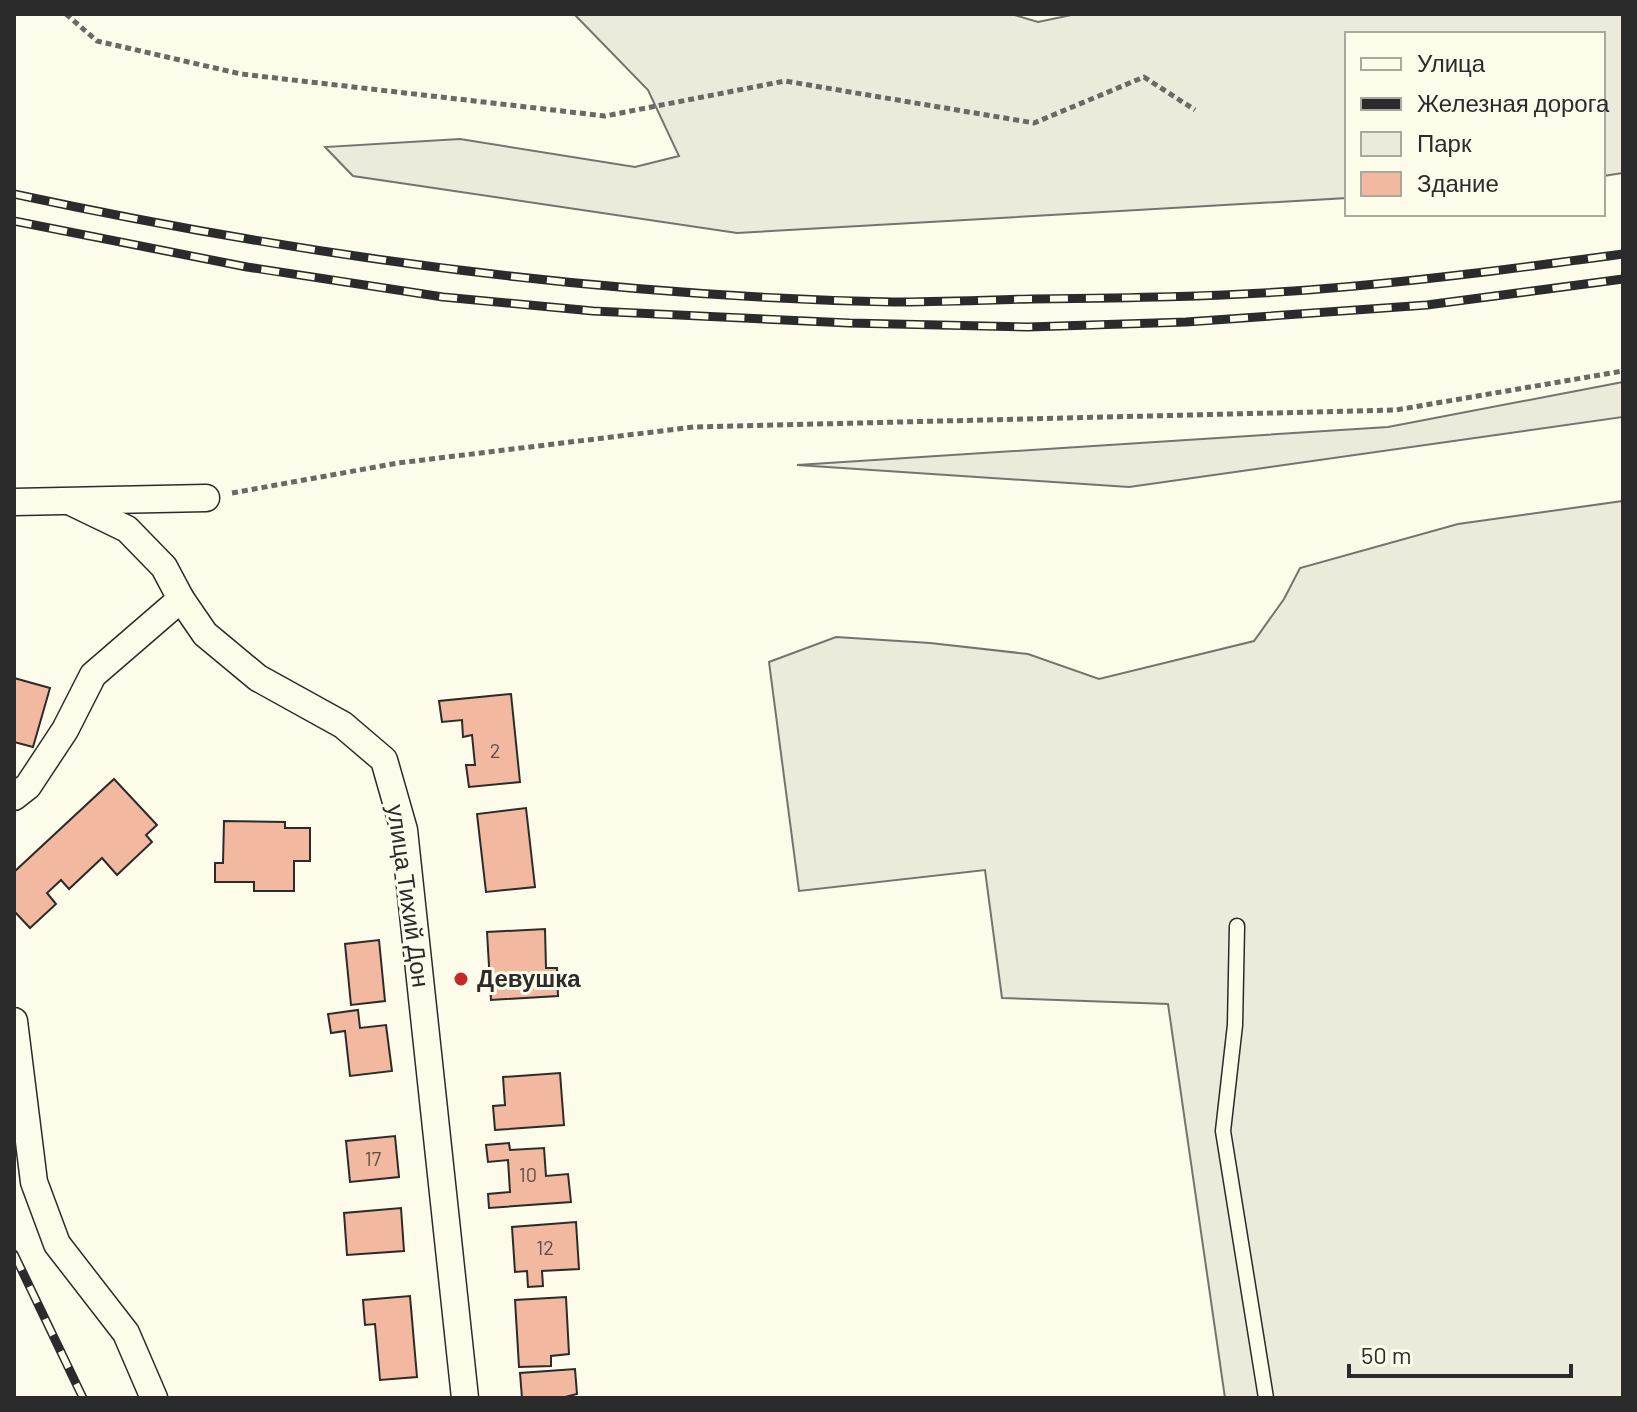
<svg xmlns="http://www.w3.org/2000/svg" width="1637" height="1412" font-family="Barlow,sans-serif">
<rect width="100%" height="100%" fill="#fdfbea"/>
<g fill="#ecebdb" stroke="#74746e" stroke-width="2">
<path d="M574 14H1011L1038 22 1076 14H1623V173L1603 176V34H1347V198L737 233 353 176 325 147 460 139 635 167 679 156 648 90Z"/>
<path d="M1623 382V417L1129 487 797 465 1388 427Z"/>
<path d="M1623 501V1398H1225L1168 1004 1002 998 985 870 799 891 769 662 836 637 930 643 1028 654 1099 679 1254 641 1284 599 1300 568 1458 524Z"/>
</g>
<g fill="#f2b8a0" stroke="#2b2b2b" stroke-width="2">
<path d="M14 678 50 688 33 747 14 742Z"/>
<path d="M511 694 520 782 469 787 466 765H475L472 735 463 737 462 720 442 722 439 701Z"/>
<path d="M114 779 157 825 146 835 152 842 117 875 102 858 69 889 61 880 47 893 56 904 30 928 14 911V872Z"/>
<path d="M526 808 535 887 486 892 477 814Z"/>
<path d="M224 821 285 822V828H310V861H294V891H254V882H215V863H223Z"/>
<path d="M545 929 546 968H557L558 996 491 1000 487 932Z"/>
<path d="M379 940 385 1001 351 1005 345 944Z"/>
<path d="M358 1010 360 1028 386 1025 392 1071 350 1076 345 1031 331 1033 328 1014Z"/>
<path d="M560 1073 564 1125 495 1130 493 1106 505 1105 503 1077Z"/>
<path d="M395 1136 399 1177 350 1182 346 1141Z"/>
<path d="M509 1143 510 1150 544 1148 546 1176 568 1174 571 1202 489 1208 488 1194 510 1192 508 1160 488 1162 486 1145Z"/>
<path d="M401 1208 404 1251 347 1255 344 1213Z"/>
<path d="M576 1222 579 1269 542 1271 543 1286 528 1287 527 1271 515 1272 512 1227Z"/>
<path d="M410 1296 417 1377 380 1380 375 1324 365 1325 363 1300Z"/>
<path d="M566 1297 569 1354 551 1356V1366L519 1367 515 1300Z"/>
<path d="M575 1369 577 1394 561 1398H522L520 1373Z"/>
</g>
<g fill="none" stroke-linecap="round" stroke-linejoin="round">
<g stroke="#2b2b2b" stroke-width="17">
<path id="service" d="M1237 926 1235 1025 1223 1131 1266 1398"/>
</g>
<g stroke="#2b2b2b" stroke-width="29">
<g id="minor">
<path d="M14 502 206 498"/>
<path d="M71 502 127 529 164 567 181 599 205 634 258 678 343 725 384 760 404 830 465 1398"/>
<path d="M14 797 28 786 65 730 93 675 181 599"/>
<path d="M14 1021 34 1182 57 1244 126 1333 154 1398"/>
</g>
</g>
<g stroke="#6a6964" stroke-width="5" stroke-dasharray="6 4" stroke-linecap="butt">
<path d="M66 14 97 41 241 74 605 116 785 81 1034 123 1144 77 1195 110"/>
<path d="M232 493 398 463 694 427 1396 410 1623 371"/>
</g>
<use href="#service" stroke="#fdfbea" stroke-width="14"/>
<use href="#minor" stroke="#fdfbea" stroke-width="26"/>
<g stroke="#2b2b2b" stroke-width="9">
<g id="rail">
<path d="M14 194C302 256 598 296 893 302 939 302 985 300 1031 299 1123 298 1216 297 1308 290 1413 282 1518 268 1623 254"/>
<path d="M14 221 247 267 443 297 593 311 849 323 1028 327 1186 322 1427 305 1623 279"/>
<path d="M14 1254 83 1398"/>
</g>
</g>
<use href="#rail" stroke="#fdfbea" stroke-width="6" stroke-dasharray="18" stroke-linecap="butt"/>
</g>
<circle fill="#c62828" stroke="#fdfbea" stroke-width="3" cx="461" cy="979" r="8"/>
<g text-anchor="middle" stroke-width="6" stroke-linejoin="round" paint-order="stroke">
<g font-size="20" fill="#5d4e48">
<text x="495" y="758">2</text>
<text x="373" y="1166">17</text>
<text x="528" y="1182">10</text>
<text x="545" y="1255">12</text>
</g>
<g font-size="24" fill="#2b2b2b" stroke="#fdfbea">
<text transform="translate(408 896) rotate(82)" y="8">улица Тихий Дон</text>
</g>
<g font-size="24" font-weight="bold" fill="#2b2b2b" stroke="#fdfbea" text-anchor="start">
<text x="477" y="987">Девушка</text>
</g>
</g>
<rect width="1637" height="1412" fill="none" stroke="#2b2b2b" stroke-width="32"/>
<rect x="1345" y="32" width="260" height="184" fill="#fdfbea" stroke="#a9a89e" stroke-width="2"/>
<rect x="1361" y="58" width="40" height="12" fill="#fdfbea" stroke="#a9a89e" stroke-width="2"/>
<text x="1417" y="72" font-size="24" fill="#2b2b2b">Улица</text>
<rect x="1361" y="98" width="40" height="12" fill="#2b2b2b" stroke="#a9a89e" stroke-width="2"/>
<text x="1417" y="112" font-size="24" fill="#2b2b2b">Железная дорога</text>
<rect x="1361" y="132" width="40" height="24" fill="#ecebdb" stroke="#a9a89e" stroke-width="2"/>
<text x="1417" y="152" font-size="24" fill="#2b2b2b">Парк</text>
<rect x="1361" y="172" width="40" height="24" fill="#f2b8a0" stroke="#a9a89e" stroke-width="2"/>
<text x="1417" y="192" font-size="24" fill="#2b2b2b">Здание</text>
<path d="M1349 1364v12h222v-12" fill="none" stroke="#2b2b2b" stroke-width="4"/>
<text x="1361" y="1364" font-size="24" fill="#2b2b2b" stroke="#fdfbea" stroke-width="6" paint-order="stroke">50 m</text>
</svg>
